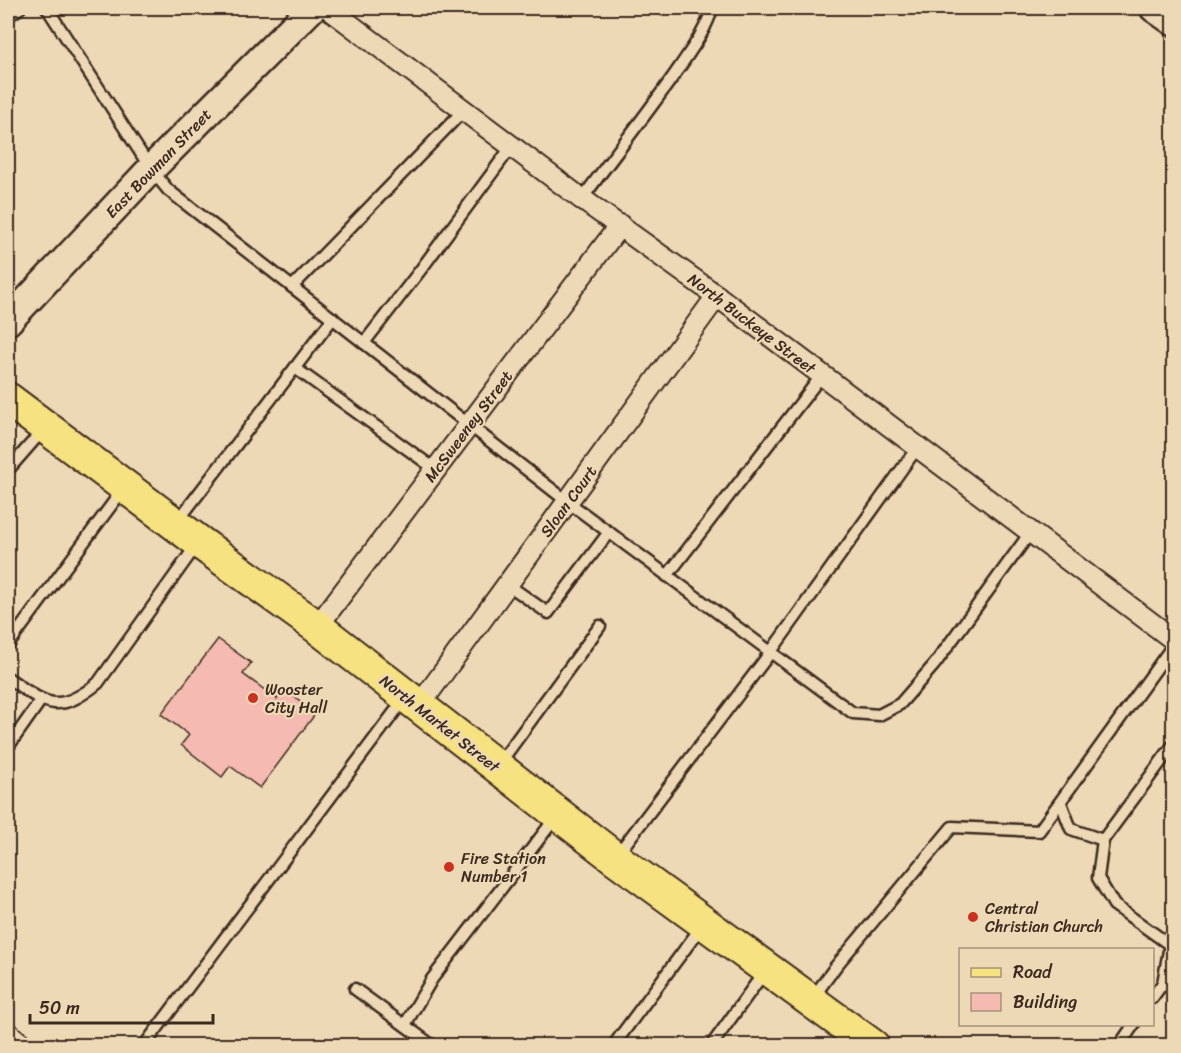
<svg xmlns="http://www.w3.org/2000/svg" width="1181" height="1053" font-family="Sriracha,sans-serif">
<rect width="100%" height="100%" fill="#eed9b7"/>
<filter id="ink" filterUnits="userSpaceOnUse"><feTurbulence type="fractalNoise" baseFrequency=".0167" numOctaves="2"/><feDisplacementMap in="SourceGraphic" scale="12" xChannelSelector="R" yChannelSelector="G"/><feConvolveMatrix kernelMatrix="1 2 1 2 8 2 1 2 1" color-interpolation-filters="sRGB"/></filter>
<g filter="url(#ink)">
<path fill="#f5bab1" stroke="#3b2a1e" stroke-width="1.5" d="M218 639 251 663 243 674 277 699 284 689 316 713 260 788 230 766 222 777 181 745 189 735 161 714Z"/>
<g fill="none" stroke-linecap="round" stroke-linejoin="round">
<g stroke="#3b2a1e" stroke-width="15">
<g id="lane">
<path d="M47 8 151 169 168 190 568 502 853 713 879 715 900 704 934 665 1030 533"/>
<path d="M8 16 20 8"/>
<path d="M582 199C614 155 648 113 679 68 691 50 707 29 712 8"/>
<path d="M292 287 464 110"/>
<path d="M364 343 422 268 512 146"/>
<path d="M295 368 435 469"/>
<path d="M8 470 43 430"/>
<path d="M177 522 333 318"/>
<path d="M667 576 822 375"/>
<path d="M507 584 548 613 609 532"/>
<path d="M8 645 124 488"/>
<path d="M8 678C46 704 57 716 98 683L198 543"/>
<path d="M8 747 41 700"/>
<path d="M499 764 600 626"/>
<path d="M1061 803 1071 829 1103 840"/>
<path d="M617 855 770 653 917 448"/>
<path d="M1170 945 1114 905 1098 878 1103 840 1174 744"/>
<path d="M1163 983 1174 991"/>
<path d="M355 989 433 1046"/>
<path d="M1152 998 1163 983 1170 945 1173 941"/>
<path d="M812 999 836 966 952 827 1039 831 1174 644"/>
<path d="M405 1025 432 979 556 817"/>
<path d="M144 1046 405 698"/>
<path d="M613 1046 702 926"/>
<path d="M711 1046 765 971"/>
<path d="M1119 1046 1134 1024"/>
</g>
</g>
<g stroke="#3b2a1e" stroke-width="24">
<g id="street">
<path d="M328 8 579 197 717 296 1174 640"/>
<path d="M317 627 620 225"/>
<path d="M419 706 717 296"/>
<path d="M8 1033 24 1046"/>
</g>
</g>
<g stroke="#3b2a1e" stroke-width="32">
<g id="secondary">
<path d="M1154 8 1174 22"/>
<path d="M8 321 151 169 312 8"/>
</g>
</g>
<g stroke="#3b2a1e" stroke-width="36">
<path id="primary" d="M8 399 199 542 317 627 615 858 873 1046"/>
</g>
<use href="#lane" stroke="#eed9b7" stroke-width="10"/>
<use href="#street" stroke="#eed9b7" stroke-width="20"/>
<use href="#secondary" stroke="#eed9b7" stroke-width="27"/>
<use href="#primary" stroke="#f7e281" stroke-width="32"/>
</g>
</g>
<g fill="#c8321e" stroke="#eed9b7" stroke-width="2">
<circle cx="253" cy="698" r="6"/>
<circle cx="449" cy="867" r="6"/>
<circle cx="973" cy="917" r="6"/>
</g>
<g text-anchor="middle" stroke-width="4.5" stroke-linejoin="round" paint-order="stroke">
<g font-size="16" fill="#3b2a1e" stroke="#eed9b7">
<text transform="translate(158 163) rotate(-46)" y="6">East Bowman Street</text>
<text transform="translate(752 323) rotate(37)" y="6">North Buckeye Street</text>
<text transform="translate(468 426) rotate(-53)" y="6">McSweeney Street</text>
<text transform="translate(568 501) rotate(-54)" y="6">Sloan Court</text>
<text transform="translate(440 723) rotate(38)" y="6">North Market Street</text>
</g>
<g font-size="16" fill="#3b2a1e" stroke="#eed9b7" text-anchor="start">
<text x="265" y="695">Wooster<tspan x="265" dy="18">City Hall</tspan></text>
<text x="461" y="864">Fire Station<tspan x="461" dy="18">Number 1</tspan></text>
<text x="985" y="914">Central<tspan x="985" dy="18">Christian Church</tspan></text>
</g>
</g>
<rect width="1181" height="1053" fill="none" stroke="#eed9b7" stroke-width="30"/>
<rect x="15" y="15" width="1151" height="1023" fill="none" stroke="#3b2a1e" stroke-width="2" filter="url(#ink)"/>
<rect x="959" y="948" width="195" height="78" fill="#eed9b7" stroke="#a6937a" stroke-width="1.5"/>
<rect x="971" y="968" width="30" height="9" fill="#f7e281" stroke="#a6937a" stroke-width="1.5"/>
<text x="1013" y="978" font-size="18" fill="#3b2a1e">Road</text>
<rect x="971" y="993" width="30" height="18" fill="#f5bab1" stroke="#a6937a" stroke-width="1.5"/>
<text x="1013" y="1008" font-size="18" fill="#3b2a1e">Building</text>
<path d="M30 1014v9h183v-9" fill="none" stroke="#3b2a1e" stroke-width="3"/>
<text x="39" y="1014" font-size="18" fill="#3b2a1e" stroke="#eed9b7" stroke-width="4.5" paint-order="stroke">50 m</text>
</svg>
